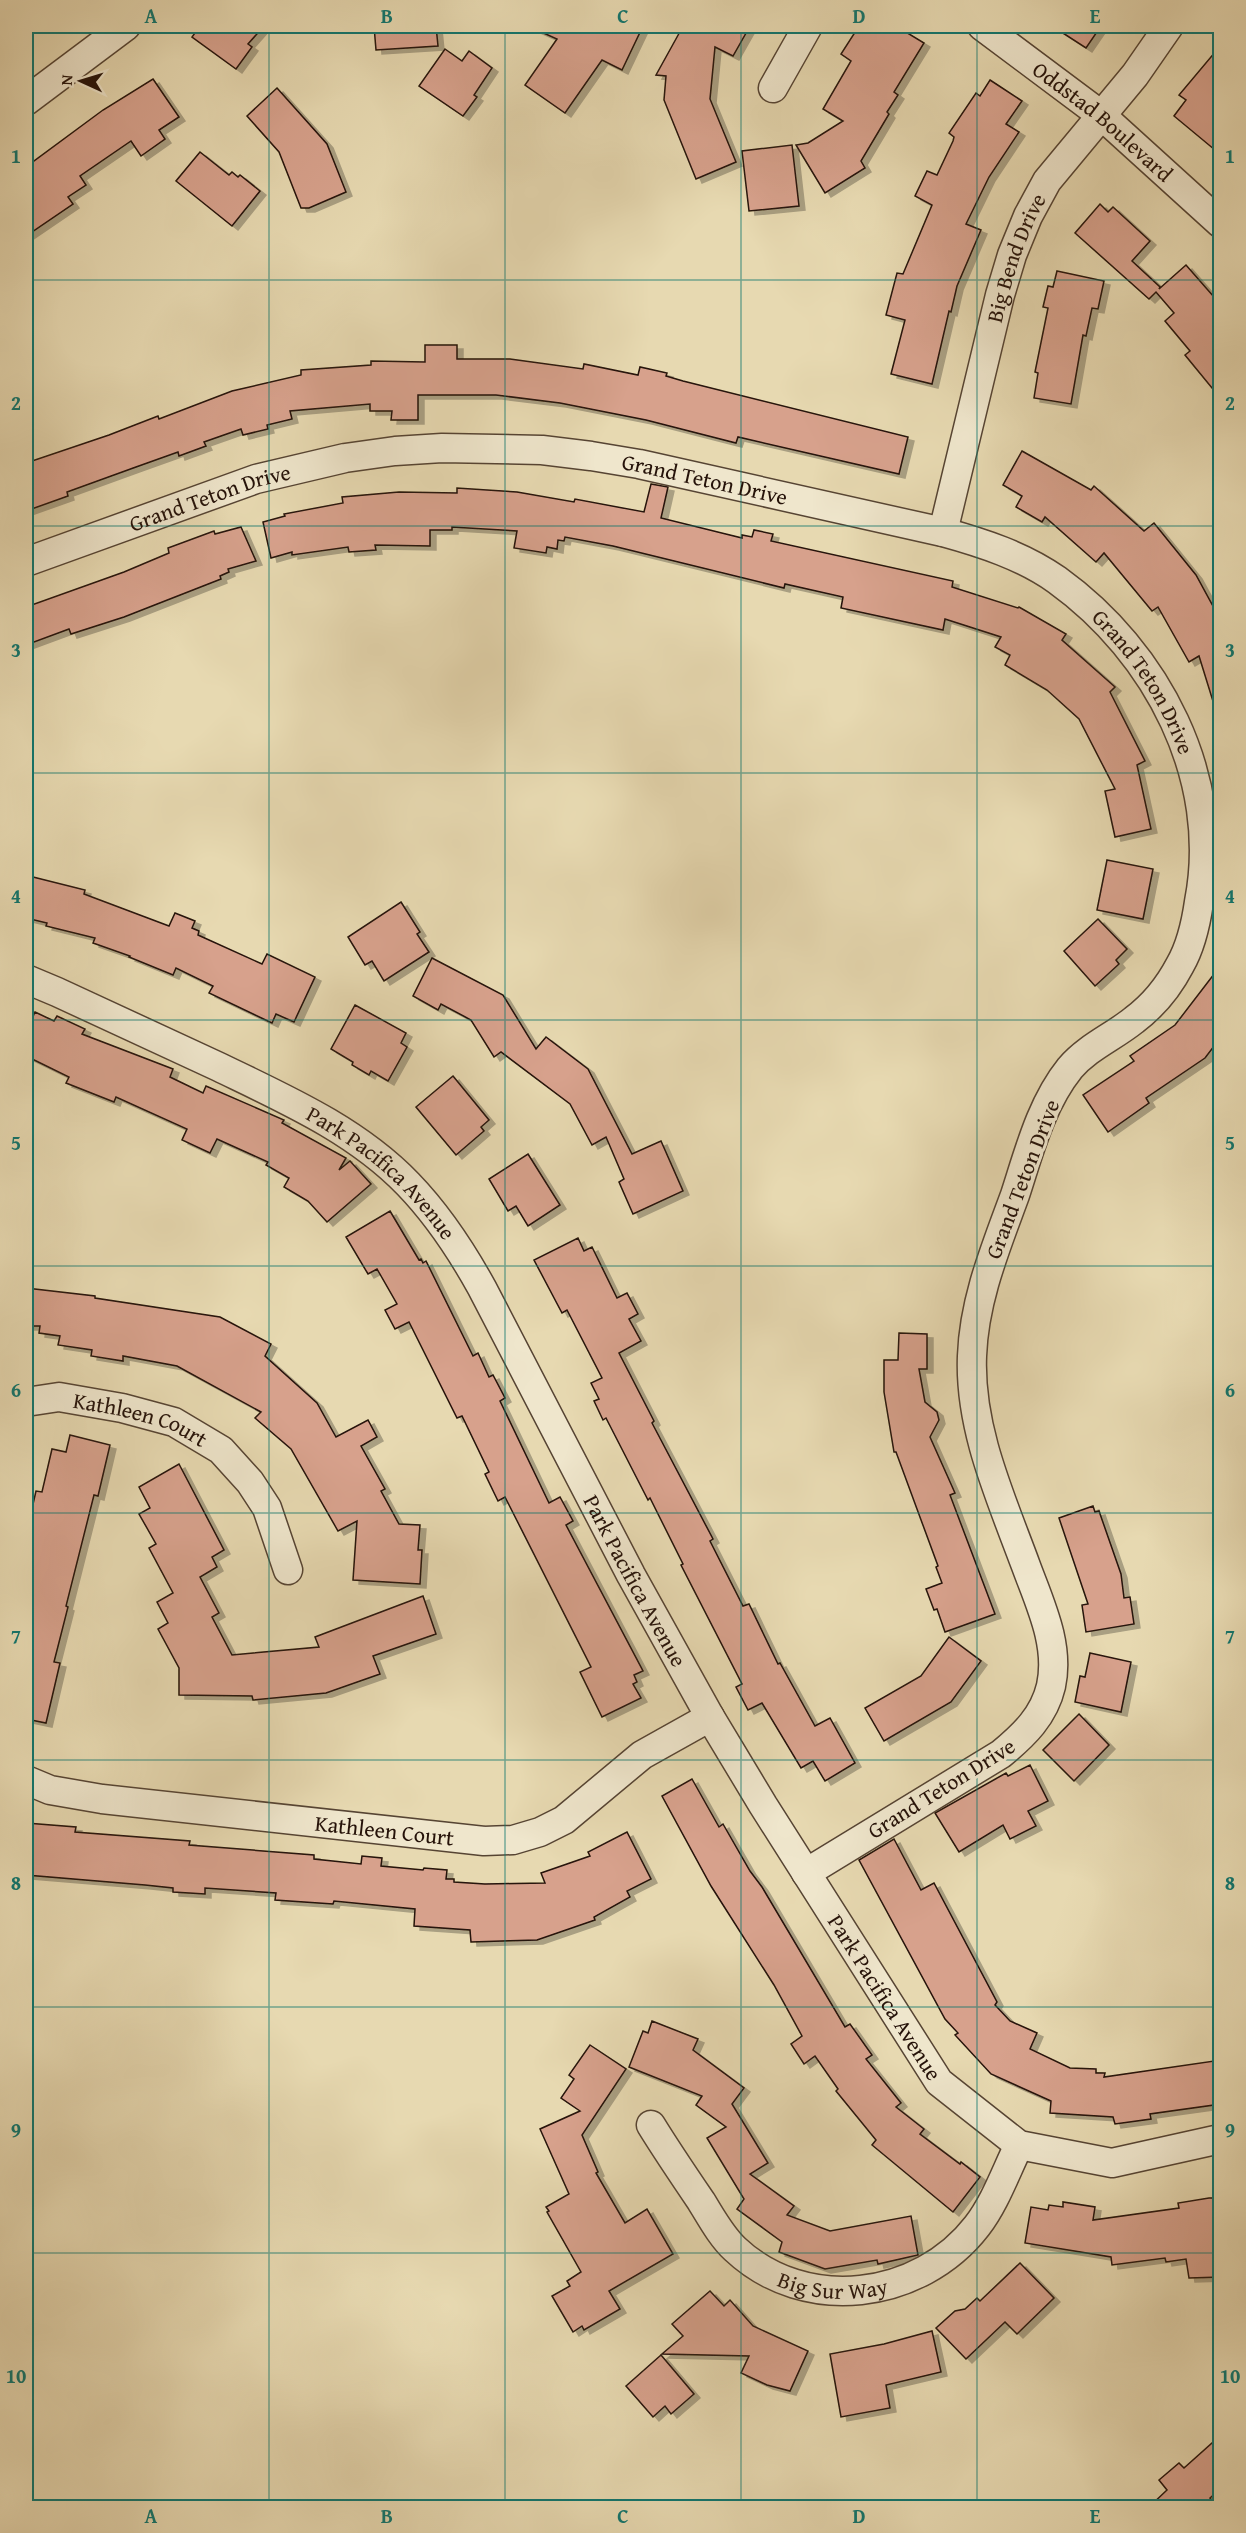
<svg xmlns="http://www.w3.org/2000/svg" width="1246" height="2533" font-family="'Gentium Book Plus',serif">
<defs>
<filter id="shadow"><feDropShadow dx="6" dy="4" stdDeviation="0" flood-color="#0004"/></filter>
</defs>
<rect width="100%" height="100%" fill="#e7d9b1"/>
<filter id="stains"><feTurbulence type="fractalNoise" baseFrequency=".00333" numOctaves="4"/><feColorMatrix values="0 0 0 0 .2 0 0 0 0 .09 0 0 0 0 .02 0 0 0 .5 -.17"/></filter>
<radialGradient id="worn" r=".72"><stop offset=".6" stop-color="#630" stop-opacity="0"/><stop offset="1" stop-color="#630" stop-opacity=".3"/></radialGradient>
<g fill="#d7a18c" stroke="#251209" stroke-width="1.5" filter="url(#shadow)">
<path d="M200 26H264L248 44 252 47 236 69 192 37Z"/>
<path d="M374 26H436L438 46 376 50Z"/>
<path d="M528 26H643L622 70 602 60 565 113 525 85 557 39Z"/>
<path d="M676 26H750L733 56 715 47 710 99 736 162 696 179 664 100 666 76 656 75 682 28Z"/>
<path d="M859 26H896L924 43 894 92 898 95 887 112 889 114 861 161 865 168 825 193 796 145 808 143 843 121 823 109 851 61 841 54Z"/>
<path d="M1052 26H1101L1086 48Z"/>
<path d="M1221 45V155L1174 116 1186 100 1179 95Z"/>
<path d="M445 49 462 61 469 51 492 68 474 95 477 97 463 116 419 86Z"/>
<path d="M153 79 179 117 159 130 165 139 141 156 131 141 80 176 86 185 68 197 73 204 26 236V167L103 110Z"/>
<path d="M990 80 1022 101 1006 124 1019 132 989 177 966 224 981 230 957 286 951 312 949 311 932 384 891 374 905 320 886 315 897 273 903 274 932 205 915 196 927 171 937 175 953 141 954 137 949 133 976 93 980 96Z"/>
<path d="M277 88 327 144 346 192 309 208H301L279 152 247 116Z"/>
<path d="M792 145 799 206 749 211 742 151Z"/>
<path d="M200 152 229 175 232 172 238 177 240 175 260 191 232 226 176 181Z"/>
<path d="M1100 204 1108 212 1113 207 1150 241 1132 261 1160 287 1159 289 1186 265 1221 305V399L1185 355 1190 351 1165 321 1174 313 1156 292 1149 299 1075 233Z"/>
<path d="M1057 271 1104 281 1098 309 1092 308 1086 336 1083 335 1071 404 1034 398 1038 373 1035 372 1048 308 1043 307 1048 286 1053 287Z"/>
<path d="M425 345H457V359H510L583 369 584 364 638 375 640 367 667 373 666 376 683 381 908 437 899 474 738 437 736 443 646 420 560 403 496 395H418V420H391L392 411H370V404L290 411 292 419 267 425 268 429 243 435 241 429 204 442 206 446 179 456 178 452 136 467 67 492 68 496 26 511V463L109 435 158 416 159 419 232 391 301 375V370L371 365V361L425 362Z"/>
<path d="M1022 451 1091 490 1094 486 1144 531 1154 523 1196 575 1221 621V710L1216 711 1199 656 1189 662 1158 607 1152 611 1104 553 1096 562 1045 517 1042 522 1016 507 1022 496 1003 485Z"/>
<path d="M651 484 668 487 661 518 742 538V535L752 537 754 530 773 534 771 541 953 581 952 587 1018 608 1019 607 1066 634 1062 640 1115 687 1110 692 1145 761 1137 765 1151 829 1115 837 1105 791 1115 789 1079 719 1047 690 1005 665 1010 655 995 647 1001 637 945 619 943 630 841 608 843 597 785 584 784 588 613 546 565 537 564 541 558 540 557 549 547 547 546 553 514 548 517 531 452 527V530H430V546L375 545 376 550 349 552 348 547 292 555V552L271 558 263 522 285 516 284 514 343 503 342 497 399 492 457 493V488L517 492 574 502 575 499 644 512Z"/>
<path d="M241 527 256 561 228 569 229 572 220 576 221 579 124 617 71 634 69 629 26 645V607L124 572 169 553 168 548 214 531 215 534Z"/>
<path d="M1107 860 1153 869 1143 919 1097 910Z"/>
<path d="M33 877 85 890 84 894 169 926 175 913 195 921 192 928 199 931 198 935 262 964 267 954 315 977 294 1022 276 1014 272 1023 209 993 213 986 176 968 173 975 129 957 130 956 93 943 95 938 46 926 47 923 26 918Z"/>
<path d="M401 902 420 932 417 934 429 952 384 981 372 961 365 965 348 937Z"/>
<path d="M1098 919 1127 949 1116 960 1119 964 1095 986 1064 951Z"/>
<path d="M432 958 503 995 536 1049 546 1037 588 1069 632 1154 661 1141 683 1191 633 1214 619 1182 624 1179 606 1137 592 1145 570 1104 501 1052 494 1057 471 1020 441 1004 438 1010 413 996Z"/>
<path d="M1221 965V1037L1205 1058 1146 1098 1149 1103 1108 1132 1083 1095 1134 1061 1130 1056 1175 1025Z"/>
<path d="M355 1005 406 1033 401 1043 407 1047 388 1081 371 1071 369 1075 352 1065 353 1062 331 1049Z"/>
<path d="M35 1012 54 1021 57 1016 85 1029 82 1034 173 1069 170 1077 203 1093 206 1086 284 1120 282 1123 346 1158 339 1170 350 1161 371 1184 327 1222 308 1201 284 1187 289 1178 266 1165 268 1162 217 1139 210 1153 182 1140 187 1129 116 1097 114 1102 66 1083 69 1077 26 1056V1032Z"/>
<path d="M453 1076 489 1120 481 1127 484 1131 456 1155 416 1107Z"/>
<path d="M528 1154 560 1205 528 1226 516 1206 508 1211 489 1179Z"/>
<path d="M390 1211 419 1260 421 1259 423 1263 426 1261 473 1356 478 1353 489 1377 493 1375 505 1398 500 1401 549 1503 560 1497 573 1521 566 1525 643 1671 634 1675 637 1682 633 1684 641 1698 602 1717 580 1672 591 1667 505 1497 498 1501 485 1474 489 1472 462 1416 457 1418 409 1322 395 1329 385 1310 397 1304 377 1269 368 1274 346 1237Z"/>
<path d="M578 1238 584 1251 592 1247 617 1298 627 1293 638 1314 629 1319 641 1341 619 1353 654 1421 652 1423 713 1539 710 1541 743 1606 749 1604 778 1664 780 1663 815 1726 830 1718 855 1763 825 1781 813 1761 801 1768 762 1703 748 1710 736 1687 742 1684 681 1565 683 1564 650 1498 648 1500 606 1418 603 1420 594 1401 599 1399 591 1383 602 1378 567 1310 562 1313 534 1260Z"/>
<path d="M26 1288 95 1296V1298L220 1317 271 1344 265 1356 317 1403 336 1437 368 1420 377 1437 361 1446 385 1489 381 1491 399 1524 420 1525 418 1550H422L420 1584 353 1580 357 1521 338 1531 291 1449 255 1418 261 1412 177 1366 123 1356V1361L91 1356 92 1350 58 1345 60 1336 39 1333 40 1326H26Z"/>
<path d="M899 1333 927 1334V1369H919L925 1402 937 1412 939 1420 930 1437 955 1493 950 1495 995 1614 945 1632 937 1609 934 1610 926 1589 942 1583 936 1567 938 1566 896 1452H894L884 1392V1360H898Z"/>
<path d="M70 1435 110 1445 98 1496 94 1495 66 1606 68 1607 54 1662 60 1663 46 1723 26 1719V1535L36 1491 42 1492 52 1449 66 1452Z"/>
<path d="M179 1464 224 1550 212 1557 217 1567 200 1577 219 1613 212 1617 232 1655 319 1647 315 1637 423 1596 436 1634 373 1656 380 1674 326 1693 253 1700 252 1696 179 1695V1668L158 1629 168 1623 157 1602 173 1593 149 1548 156 1544 139 1514 150 1508 139 1487Z"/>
<path d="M1093 1506 1095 1512 1099 1511 1121 1574 1124 1598 1130 1597 1134 1624 1086 1632 1082 1605 1088 1604 1059 1518Z"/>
<path d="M949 1637 981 1661 951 1702 884 1741 865 1708 921 1676Z"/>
<path d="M1090 1653 1131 1662 1121 1712 1075 1702 1080 1676 1085 1677Z"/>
<path d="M1079 1714 1109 1745 1074 1781 1043 1750Z"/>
<path d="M1030 1765 1048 1801 1028 1811 1036 1826 1010 1839 1003 1825 959 1852 935 1813 1006 1773 1008 1776Z"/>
<path d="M692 1779 719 1827 723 1824 750 1871 762 1887 845 2027 850 2024 872 2055 866 2059 901 2103 896 2107 924 2129 920 2134 960 2164 961 2162 980 2177 953 2212 872 2145 876 2140 836 2091 838 2089 815 2056 804 2064 791 2044 802 2036 774 1985 711 1886 662 1796Z"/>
<path d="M26 1823 76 1827 75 1832 190 1841 189 1845 314 1855V1859L361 1864 362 1856 382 1858 381 1866 423 1870 424 1868 447 1870 446 1879H454V1882L485 1884 545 1883 541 1873 590 1856 588 1852 627 1832 651 1879 627 1891 630 1897 594 1917 595 1920 537 1940 471 1942 470 1930 414 1926 415 1909 334 1901 333 1904 275 1900 276 1893 205 1888V1894L173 1892V1888L145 1885 26 1875Z"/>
<path d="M894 1839 921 1890 934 1883 997 2002 995 2005 1010 2021 1037 2033 1030 2049 1070 2068 1096 2069V2073H1105L1104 2077 1221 2060V2104L1150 2114 1151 2119 1115 2124 1113 2117 1050 2113 1051 2101 991 2074 955 2035 958 2033 945 2019 859 1860Z"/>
<path d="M652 2021 698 2039 693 2050 744 2088 732 2104 768 2163 750 2174 794 2206 787 2215 830 2231 911 2216 918 2255 878 2264 877 2260 825 2269 779 2252 782 2242 737 2209 744 2199 707 2138 726 2127 696 2105 702 2096 629 2067 643 2031 648 2033Z"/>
<path d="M590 2045 626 2069 582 2135 598 2172 596 2173 625 2223 647 2209 673 2254 609 2291 620 2309 584 2330 582 2326 573 2332 552 2296 570 2286 567 2281 581 2272 547 2212 549 2211 546 2207 569 2194 540 2129 580 2111 561 2098 574 2079 569 2075Z"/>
<path d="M1209 2198H1221V2277L1189 2278 1186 2259 1166 2262 1165 2258 1112 2265 1111 2257 1025 2243 1031 2207 1048 2210 1049 2205 1063 2207V2202L1095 2207 1093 2220 1179 2208 1178 2203Z"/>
<path d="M1020 2263 1054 2298 1017 2334 1005 2322 966 2359 936 2328 955 2311 965 2309 977 2298 980 2301Z"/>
<path d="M710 2291 724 2306 730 2300 753 2326 808 2351 790 2391 767 2385 741 2373 749 2356 662 2354 683 2336 672 2324Z"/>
<path d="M932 2331 941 2372 886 2385 890 2408 841 2417 830 2354 884 2344Z"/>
<path d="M661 2355 694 2394 671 2414 665 2406 653 2417 626 2386Z"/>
<path d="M1221 2435V2488L1210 2498 1218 2508H1148L1167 2490 1159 2480 1179 2463 1184 2468Z"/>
</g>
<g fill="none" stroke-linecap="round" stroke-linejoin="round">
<g stroke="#564433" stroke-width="31">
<g id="minor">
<path id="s1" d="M982 26 1101 115 1220 223"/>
<path d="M773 88 808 26"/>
<path d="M26 101 126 26"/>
<path id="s2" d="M943 532 1000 295 1012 255 1028 216 1047 181 1135 75 1169 26"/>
<path id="s3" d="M26 562 256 479 345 458 395 451 442 448 542 450 591 456 639 464 943 532C983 543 1023 556 1057 580 1157 652 1223 778 1199 902 1196 923 1191 946 1180 965 1169 986 1154 1005 1134 1020 1113 1037 1088 1047 1070 1068 1041 1104 1029 1152 1015 1195 996 1247 974 1299 972 1356 969 1429 1001 1498 1026 1566 1040 1604 1060 1645 1051 1686 1044 1716 1024 1735 1001 1754L806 1873"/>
<path id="s4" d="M26 979 57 992C111 1017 165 1042 219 1067 285 1099 356 1130 408 1184 438 1215 461 1250 482 1288L631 1575 710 1717 763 1805 939 2082 1019 2145 1112 2163 1220 2139"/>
<path id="s5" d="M26 1402 59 1397 122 1408 174 1422 221 1450 250 1482 267 1508 288 1570"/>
<path id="s6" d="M26 1780 50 1790 102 1799 484 1841 513 1840 540 1832 564 1820 642 1755 710 1717"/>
<path id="s7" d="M651 2125C667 2151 684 2176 701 2201 711 2217 721 2236 735 2249 805 2315 920 2300 977 2226 995 2203 1006 2171 1019 2145"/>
</g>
</g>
<use href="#minor" stroke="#efe6cc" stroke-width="28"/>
</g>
<path fill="none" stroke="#0f766e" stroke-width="1.5" stroke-opacity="0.55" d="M269 26V2508M505 26V2508M741 26V2508M977 26V2508M26 280H1220M26 526H1220M26 773H1220M26 1020H1220M26 1266H1220M26 1513H1220M26 1760H1220M26 2007H1220M26 2253H1220"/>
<g text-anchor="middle" stroke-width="6" stroke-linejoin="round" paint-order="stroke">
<g font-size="22" fill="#251209" stroke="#efe6cc">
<text dy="8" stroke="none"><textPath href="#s1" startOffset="154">Oddstad Boulevard</textPath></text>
<text dy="8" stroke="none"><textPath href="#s2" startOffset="284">Big Bend Drive</textPath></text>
<text dy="8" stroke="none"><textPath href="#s3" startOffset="699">Grand Teton Drive</textPath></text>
<text dy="8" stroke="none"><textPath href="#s3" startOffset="195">Grand Teton Drive</textPath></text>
<text dy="8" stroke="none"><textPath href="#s3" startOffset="1203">Grand Teton Drive</textPath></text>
<text dy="8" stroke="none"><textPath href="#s4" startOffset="408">Park Pacifica Avenue</textPath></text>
<text transform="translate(1022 1179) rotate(-69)" y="8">Grand Teton Drive</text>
<text dy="8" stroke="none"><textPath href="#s5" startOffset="118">Kathleen Court</textPath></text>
<text dy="8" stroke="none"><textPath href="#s4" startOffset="894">Park Pacifica Avenue</textPath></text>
<text transform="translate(941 1788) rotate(-32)" y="8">Grand Teton Drive</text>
<text dy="8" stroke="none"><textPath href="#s6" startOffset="363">Kathleen Court</textPath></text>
<text dy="8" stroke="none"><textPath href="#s4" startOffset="1380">Park Pacifica Avenue</textPath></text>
<text dy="8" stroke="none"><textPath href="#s7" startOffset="258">Big Sur Way</textPath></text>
</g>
</g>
<rect width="1246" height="2533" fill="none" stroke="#e7d9b1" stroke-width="66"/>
<g transform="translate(81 81) rotate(274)" stroke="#efe6cc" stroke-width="4.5" paint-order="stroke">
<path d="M0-4.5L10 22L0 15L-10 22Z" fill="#251209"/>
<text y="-9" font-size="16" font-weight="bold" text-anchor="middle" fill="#251209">N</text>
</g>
<rect x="33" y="33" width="1180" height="2467" fill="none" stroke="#0f766e" stroke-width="2"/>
<g font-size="20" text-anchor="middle" font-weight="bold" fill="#0f766e">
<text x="151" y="23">A</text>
<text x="387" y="23">B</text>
<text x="623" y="23">C</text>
<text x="859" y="23">D</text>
<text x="1095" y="23">E</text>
<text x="16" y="163">1</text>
<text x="1230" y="163">1</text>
<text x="16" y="410">2</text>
<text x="1230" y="410">2</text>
<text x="16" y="657">3</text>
<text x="1230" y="657">3</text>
<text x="16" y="903">4</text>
<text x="1230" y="903">4</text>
<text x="16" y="1150">5</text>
<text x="1230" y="1150">5</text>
<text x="16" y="1397">6</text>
<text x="1230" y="1397">6</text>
<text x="16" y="1643">7</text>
<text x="1230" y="1643">7</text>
<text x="16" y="1890">8</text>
<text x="1230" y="1890">8</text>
<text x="16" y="2137">9</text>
<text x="1230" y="2137">9</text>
<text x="16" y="2383">10</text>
<text x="1230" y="2383">10</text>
<text x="151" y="2523">A</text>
<text x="387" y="2523">B</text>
<text x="623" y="2523">C</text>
<text x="859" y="2523">D</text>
<text x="1095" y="2523">E</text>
</g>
<rect width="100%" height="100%" filter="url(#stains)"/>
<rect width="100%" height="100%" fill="url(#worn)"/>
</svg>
